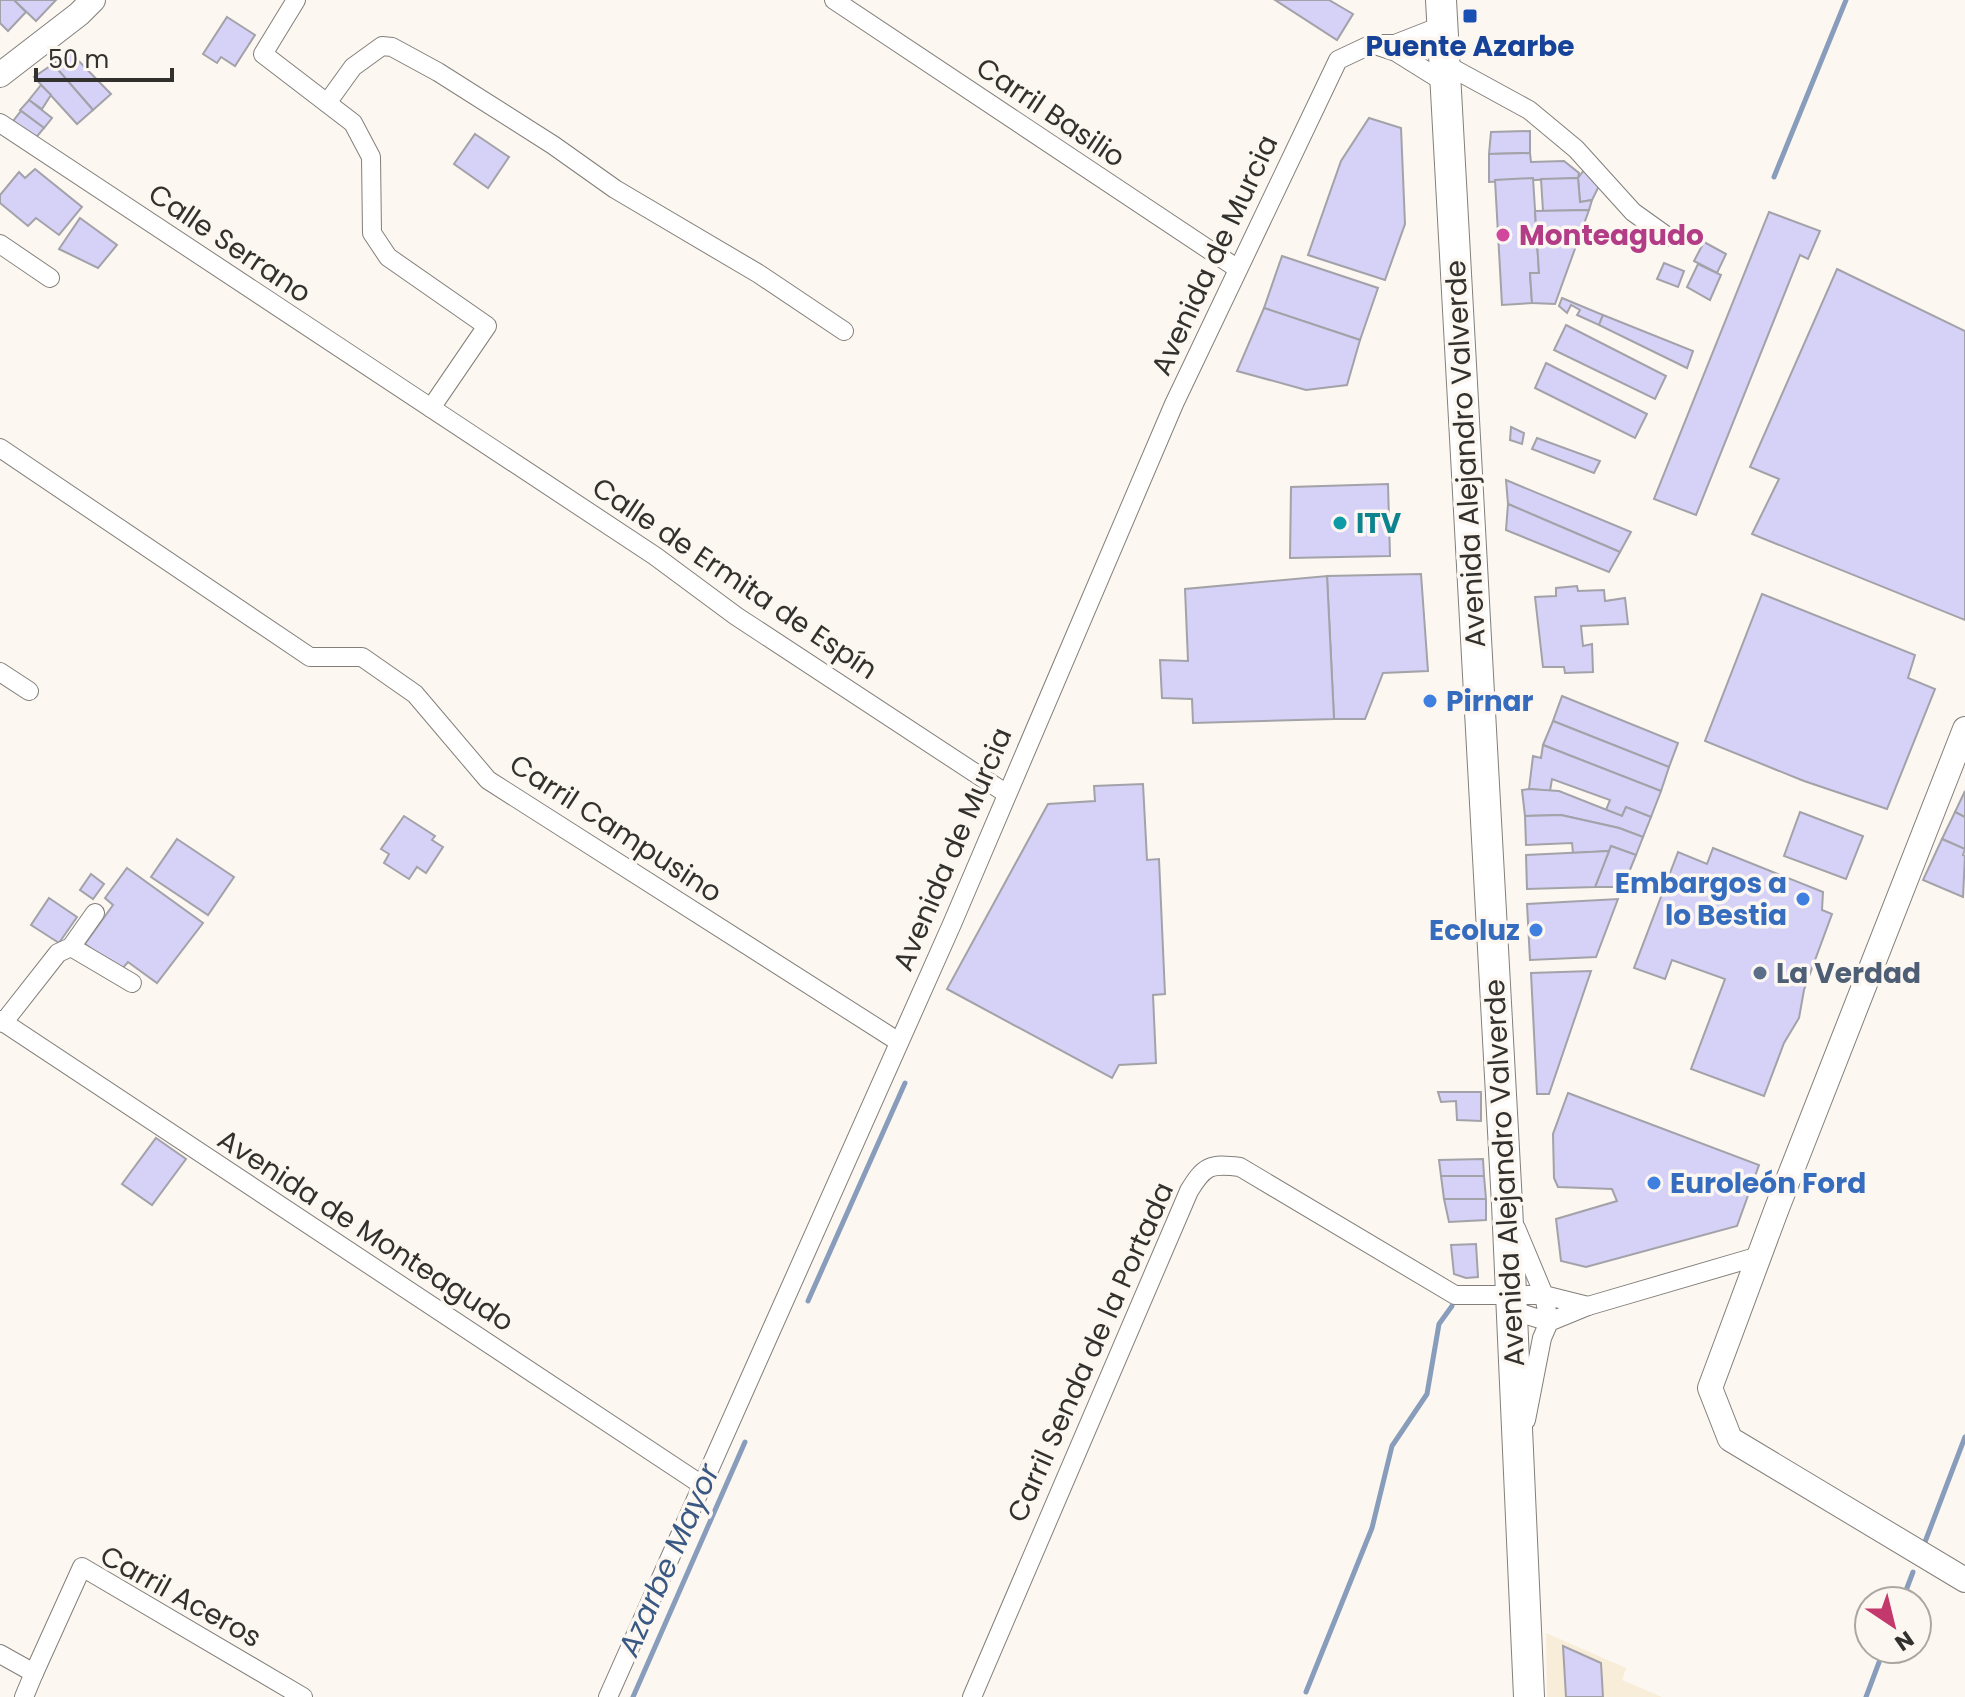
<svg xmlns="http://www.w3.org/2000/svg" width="1965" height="1697" font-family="Poppins,sans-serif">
<rect width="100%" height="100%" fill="#fcf7f1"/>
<path fill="#f8edd8" d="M1546 1633 1626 1668 1622 1680 1662 1697H1547Z"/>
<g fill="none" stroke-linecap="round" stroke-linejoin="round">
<g stroke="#889dbb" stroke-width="5">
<path d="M1774 177 1846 0"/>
<path d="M808 1301 905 1083"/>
<path d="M1925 1542 1965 1437"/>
<path d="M1902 1601 1913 1572"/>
<path d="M1306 1692 1372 1528 1392 1446 1427 1394 1439 1324 1452 1306"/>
<path d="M633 1697 745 1442"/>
<path d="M1866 1697 1884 1649"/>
</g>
</g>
<g fill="#d6d1f6" stroke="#a3a2a9" stroke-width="2">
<path d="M0 0H14L26 12 8 31 0 23Z"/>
<path d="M14 0H56L36 21Z"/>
<path d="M1275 0H1329L1353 14 1337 40Z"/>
<path d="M227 17 255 35 235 66 221 57 217 63 203 54Z"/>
<path d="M70 52 111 94 93 110 53 64Z"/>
<path d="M53 64 93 110 77 124 34 77Z"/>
<path d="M41 85 51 95 42 109 29 100Z"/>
<path d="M29 100 52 118 44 128 20 110Z"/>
<path d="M21 111 44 128 34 140 10 125Z"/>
<path d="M1369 118 1401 128 1405 224 1385 280 1308 255 1341 161Z"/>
<path d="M1530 131V153L1489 154 1491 132Z"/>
<path d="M475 134 509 157 488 188 454 164Z"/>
<path d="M1530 153 1531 162 1564 161 1579 173 1578 178 1489 182V154Z"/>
<path d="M35 169 82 207 59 235 36 218 28 226 0 203V195L19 172 25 178Z"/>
<path d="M1584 170 1599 186 1592 200 1580 202 1578 178Z"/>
<path d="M1533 178 1539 273H1530L1532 303 1502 305 1495 180Z"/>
<path d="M1578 178 1580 202 1592 200 1589 210 1543 211 1541 179Z"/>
<path d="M1589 210 1555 304 1532 303 1530 273H1539L1535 211Z"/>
<path d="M1769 212 1820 231 1808 259 1800 255 1696 515 1654 499Z"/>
<path d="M80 218 117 245 98 268 59 249Z"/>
<path d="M1704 242 1726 254 1717 273 1694 261Z"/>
<path d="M1282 256 1378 288 1360 340 1264 308Z"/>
<path d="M1664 263 1684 271 1678 287 1657 279Z"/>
<path d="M1698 264 1721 275 1710 300 1687 287Z"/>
<path d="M1837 269 1965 331V620L1752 534 1779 479 1750 467Z"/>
<path d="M1562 298 1603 315 1599 325 1577 315 1580 310 1571 305 1567 313 1559 306Z"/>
<path d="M1264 308 1360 340 1347 385 1306 390 1237 371Z"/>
<path d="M1603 315 1693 351 1687 368 1599 325Z"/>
<path d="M1566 325 1666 376 1655 399 1554 350Z"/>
<path d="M1546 363 1647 414 1635 438 1535 388Z"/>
<path d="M1511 427 1524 433 1522 444 1510 440Z"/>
<path d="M1537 438 1600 461 1594 473 1532 449Z"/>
<path d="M1506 480 1631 532 1620 552 1508 504Z"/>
<path d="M1388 484 1390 556 1290 558 1291 487Z"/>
<path d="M1508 504 1620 552 1609 572 1506 530Z"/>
<path d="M1421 574 1428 671 1383 673 1365 719H1334L1327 576Z"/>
<path d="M1327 576 1334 719 1193 723 1192 699 1162 698 1160 660 1188 661 1185 589Z"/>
<path d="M1577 586 1578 591 1604 590 1605 601 1625 598 1628 624 1581 626 1583 646 1592 644 1593 672 1565 673 1564 667H1543L1535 597 1556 596V588Z"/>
<path d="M1762 594 1915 655 1908 678 1935 689 1887 809 1804 781 1705 741Z"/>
<path d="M1562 696 1678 743 1669 767 1553 721Z"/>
<path d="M1553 721 1669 767 1661 791 1543 745Z"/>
<path d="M1543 745 1661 791 1651 817 1626 807 1622 816 1606 810 1610 800 1552 779 1550 791 1529 789 1533 756 1541 758Z"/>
<path d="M1143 784 1147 860 1159 859 1165 994 1153 995 1156 1063 1119 1065 1112 1078 947 989 1048 804 1095 801 1094 786Z"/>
<path d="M1529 789 1559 791 1622 816 1626 807 1651 817 1643 837 1619 828 1561 815 1525 816 1522 790Z"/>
<path d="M1965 791V817L1955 812Z"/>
<path d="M1800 812 1863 836 1846 879 1784 856Z"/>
<path d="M1955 812 1965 817V849L1942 839Z"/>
<path d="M1561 815 1619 828 1643 837 1636 855 1611 846 1609 851 1573 853 1572 843 1526 845 1525 816Z"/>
<path d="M404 816 435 836 432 840 443 847 426 873 417 867 409 879 384 863 389 854 381 849Z"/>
<path d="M177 839 234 877 208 915 151 877Z"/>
<path d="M1942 839 1965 849 1963 855 1965 856 1963 897 1923 880Z"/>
<path d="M1611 846 1636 855 1623 887H1595Z"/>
<path d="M1713 848 1823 892 1822 910 1832 914 1804 990 1799 1018 1784 1043 1764 1096 1691 1069 1725 979 1672 960 1665 979 1634 968 1678 852 1707 864Z"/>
<path d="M1609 851 1595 887 1527 889 1526 855Z"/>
<path d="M127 868 203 923 157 983 128 962 121 970 85 944 113 905 105 898Z"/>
<path d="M91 874 104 884 93 899 80 890Z"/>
<path d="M49 898 77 917 59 943 31 925Z"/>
<path d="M1618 899 1596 957 1530 960 1527 904Z"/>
<path d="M1591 971 1549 1094H1537L1531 973Z"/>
<path d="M1438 1092H1481V1121L1457 1120 1456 1101 1441 1102Z"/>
<path d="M1568 1093 1759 1165 1737 1226 1586 1267 1561 1261 1556 1219 1617 1201 1612 1189 1558 1187 1554 1178 1553 1134Z"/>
<path d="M156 1138 186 1159 152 1205 122 1184Z"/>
<path d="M1483 1159 1484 1176H1441L1439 1160Z"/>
<path d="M1441 1176H1484L1486 1199H1444Z"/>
<path d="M1444 1199H1486V1220L1449 1222Z"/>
<path d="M1476 1244 1478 1277 1466 1278 1454 1274 1451 1245Z"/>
<path d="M1563 1646 1601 1663 1603 1697H1566Z"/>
</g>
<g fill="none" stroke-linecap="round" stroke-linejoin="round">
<g stroke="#837f7a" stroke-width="20">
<g id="minor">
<path d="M296 0 263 54 353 123 371 157 372 233 388 257 487 326 431 408"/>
<path d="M834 0 1238 269"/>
<path d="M1378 46 1396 52 1444 82"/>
<path d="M1443 63 1529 110 1576 149 1633 212 1668 237"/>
<path d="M327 103 353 67 382 46 392 47 438 72 553 145 615 189 759 274 844 331"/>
<path d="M0 123 655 556 736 616 1007 794"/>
<path d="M0 244 50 278"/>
<path d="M0 448 310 657H362L415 694 488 780 899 1042"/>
<path d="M0 672 29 691"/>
<path d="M71 947 132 983"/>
<path d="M0 1020 702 1485"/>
<path d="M3 1023 58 953 71 947 95 913"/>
<path d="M1516 1228 1544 1295 1588 1306"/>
<path d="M1526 1420 1542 1338 1549 1322 1588 1306 1759 1256"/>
<path d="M0 1654 34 1673 82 1567 303 1697"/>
<path d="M24 1697 34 1673"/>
<path d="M608 1697 952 924 1174 404 1338 60 1372 44H1395L1441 26"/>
<path d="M972 1697 1189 1191C1204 1166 1210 1163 1240 1167L1455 1295H1544L1549 1322 1511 1310"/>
</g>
</g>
<g stroke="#837f7a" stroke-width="26">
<g id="tertiary">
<path d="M0 75 79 14 93 0"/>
<path d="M1965 729 1777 1208 1710 1388 1730 1439 1965 1580"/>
</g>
</g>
<g stroke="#837f7a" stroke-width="32">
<path id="primary" d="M1441 0 1507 1204 1529 1697"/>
</g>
<use href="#minor" stroke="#fff" stroke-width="18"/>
<use href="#tertiary" stroke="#fff" stroke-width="24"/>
<use href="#primary" stroke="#fff" stroke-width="30"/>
</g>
<rect fill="#1a4fb4" stroke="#fcf7f1" stroke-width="3" x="1462" y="8" width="16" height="16" rx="4"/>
<circle fill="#d1479c" stroke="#fcf7f1" stroke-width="3" cx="1503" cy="235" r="8"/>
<circle fill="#0f9aa8" stroke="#fcf7f1" stroke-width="3" cx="1340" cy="523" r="8"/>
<g fill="#3f7fe0" stroke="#fcf7f1" stroke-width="3">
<circle cx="1430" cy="701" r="8"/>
<circle cx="1803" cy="899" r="8"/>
<circle cx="1536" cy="930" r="8"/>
<circle cx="1654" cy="1183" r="8"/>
</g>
<circle fill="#5c6f8a" stroke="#fcf7f1" stroke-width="3" cx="1760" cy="973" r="8"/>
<g text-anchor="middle" stroke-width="7" stroke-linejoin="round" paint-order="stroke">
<g font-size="28" font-weight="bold" fill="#164399" stroke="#fcf7f1">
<text x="1470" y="56">Puente Azarbe</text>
</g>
<g font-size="28" fill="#32312e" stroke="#fcf7f1">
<text transform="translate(1051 112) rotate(34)" y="10">Carril Basilio</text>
<text transform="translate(230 243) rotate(34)" y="10">Calle Serrano</text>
<text transform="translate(1214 255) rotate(-65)" y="10">Avenida de Murcia</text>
<text transform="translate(1465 454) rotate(-93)" y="10">Avenida Alejandro Valverde</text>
<text transform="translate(735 578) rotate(34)" y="10">Calle de Ermita de Espín</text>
<text transform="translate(616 828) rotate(33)" y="10">Carril Campusino</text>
<text transform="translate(952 849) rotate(-67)" y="10">Avenida de Murcia</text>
<text transform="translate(1504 1173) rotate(-93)" y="10">Avenida Alejandro Valverde</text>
<text transform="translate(366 1230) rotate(33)" y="10">Avenida de Monteagudo</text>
<text transform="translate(1090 1352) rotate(-66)" y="10">Carril Senda de la Portada</text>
<text transform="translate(181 1596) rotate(29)" y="10">Carril Aceros</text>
</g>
<g font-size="28" font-weight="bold" fill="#b23c85" stroke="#fcf7f1" text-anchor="start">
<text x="1519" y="245">Monteagudo</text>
</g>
<g font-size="28" font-weight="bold" fill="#0d838f" stroke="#fcf7f1" text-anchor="start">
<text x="1356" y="533">ITV</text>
</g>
<g font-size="28" font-weight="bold" fill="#366cbe" stroke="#fcf7f1" text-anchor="start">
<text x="1446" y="711">Pirnar</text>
<text x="1787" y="893" text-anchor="end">Embargos a<tspan x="1787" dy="32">lo Bestia</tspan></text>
<text x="1520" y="940" text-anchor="end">Ecoluz</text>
<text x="1670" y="1193">Euroleón Ford</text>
</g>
<g font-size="28" font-weight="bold" fill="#4e5e75" stroke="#fcf7f1" text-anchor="start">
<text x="1776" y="983">La Verdad</text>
</g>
<g font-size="30" font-style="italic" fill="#395984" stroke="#fcf7f1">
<text transform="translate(669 1560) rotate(-66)" y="10">Azarbe Mayor</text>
</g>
</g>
<g transform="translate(1893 1625) rotate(145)"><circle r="38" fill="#fcf7f1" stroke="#aba8a3" stroke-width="2"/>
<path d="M0-6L14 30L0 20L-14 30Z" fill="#c3386d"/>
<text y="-12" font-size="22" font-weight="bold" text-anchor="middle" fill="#32312e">N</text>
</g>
<path d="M36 68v12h136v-12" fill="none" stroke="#32312e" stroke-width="4"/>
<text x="48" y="68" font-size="24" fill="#32312e" stroke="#fcf7f1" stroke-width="6" paint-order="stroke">50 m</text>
</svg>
